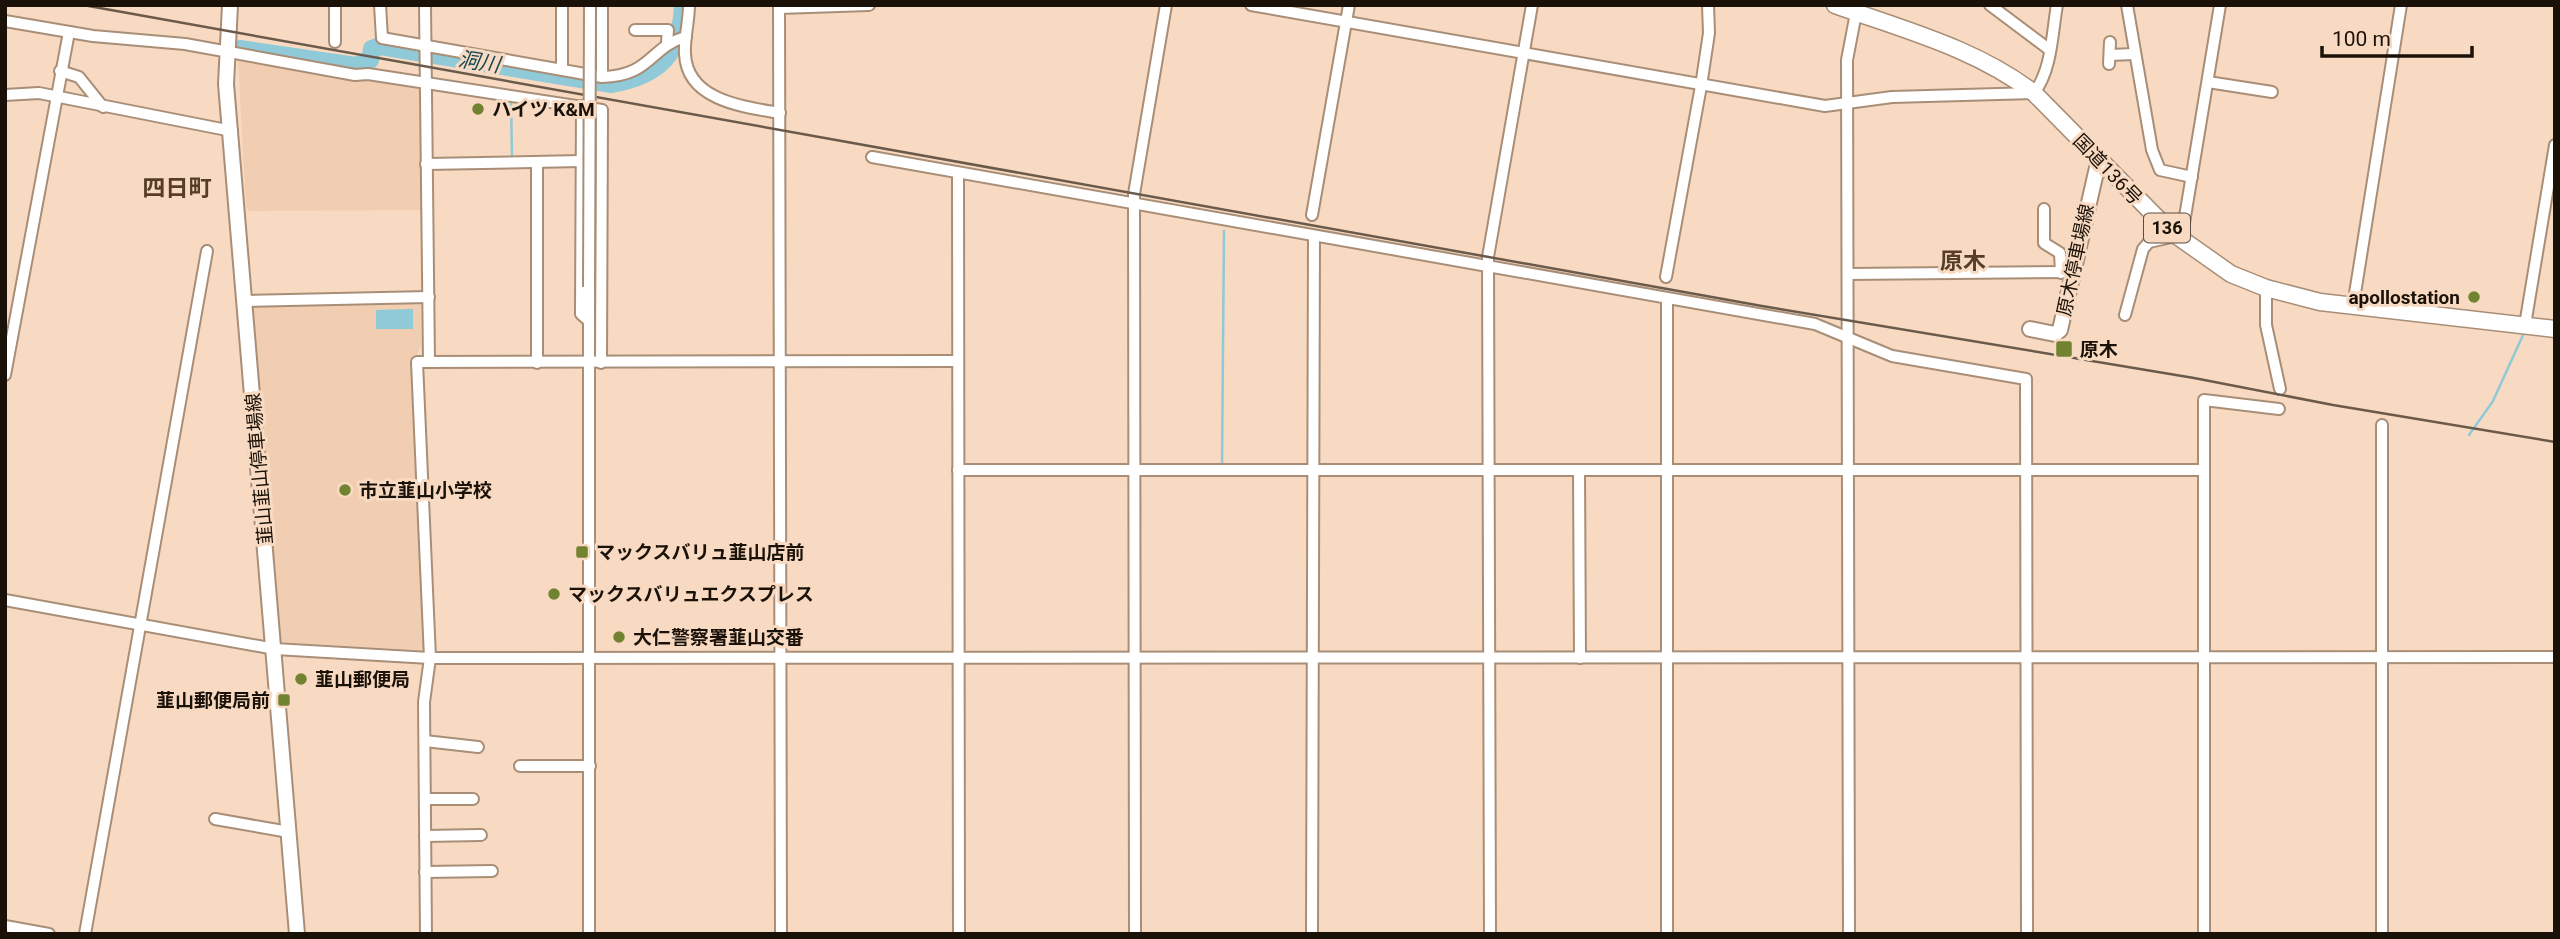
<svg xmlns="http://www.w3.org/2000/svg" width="2560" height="939" font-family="Roboto,'Noto Sans JP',sans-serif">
<rect width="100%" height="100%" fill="#f8dac2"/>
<g fill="#f1ceb1">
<path d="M238 59 420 87 421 210 249 211 246 208Z"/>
<path d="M421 302V346L414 361 429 645 421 650 280 642 250 304Z"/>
</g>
<path fill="#90c9d7" d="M413 309V329H376V310Z"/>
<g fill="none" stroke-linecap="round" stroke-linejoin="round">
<g stroke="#90c9d7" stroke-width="2.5">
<path d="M511 100 512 158"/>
<path d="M2469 435 2493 401 2523 335"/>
<path d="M1222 466 1224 231"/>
</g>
<path stroke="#90c9d7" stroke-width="18" d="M240 49 356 66 370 60 372 49 380 46 611 84C659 76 681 54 683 5"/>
<g stroke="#a98e77" stroke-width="14">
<g id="minor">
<path d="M335 5V42"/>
<path d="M380 5 382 38 602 77C652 76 650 46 686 37"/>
<path d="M425 5 429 362"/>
<path d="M602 5V77"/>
<path d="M689 5C689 22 684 38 685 54 687 101 745 107 780 113"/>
<path d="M779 5 781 934"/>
<path d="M1251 5 1825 106 1892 97 2034 93C2052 70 2052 33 2057 5"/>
<path d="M1990 5 2050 50"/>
<path d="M2127 5 2152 150 2160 170 2192 177"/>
<path d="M779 8 869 5"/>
<path d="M5 21 93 36 185 44 355 75 368 74 602 110 601 363"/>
<path d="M635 30H668L667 42"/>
<path d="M2110 55 2134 54"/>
<path d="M2109 64 2110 42"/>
<path d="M562 70V5"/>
<path d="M60 71 79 77 103 107"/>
<path d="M2208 82 2272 92"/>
<path d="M5 95 39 93 232 131"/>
<path d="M582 106 581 314 589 321"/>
<path d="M872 157 1815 324 1892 356 2026 379 2027 934"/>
<path d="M426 164 582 161"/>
<path d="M958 173 959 934"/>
<path d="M2044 209V243L2060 253 2061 273"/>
<path d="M1312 215 1349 5"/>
<path d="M2181 241 2220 5"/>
<path d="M1848 274 2072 272"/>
<path d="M1666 277 1701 86 1709 33 1708 5"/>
<path d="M589 287V934"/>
<path d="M2266 288V325L2280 389"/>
<path d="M1667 299V934"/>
<path d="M246 301 429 297"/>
<path d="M2353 306 2401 5"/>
<path d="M2125 315 2143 249 2149 242 2176 236"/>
<path d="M2525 325 2555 145"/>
<path d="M537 363V162"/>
<path d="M5 375 69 32"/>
<path d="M2382 425V934"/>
<path d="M958 470H2204"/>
<path d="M1579 471 1580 658"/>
<path d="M5 600 275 649 430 658 2555 657"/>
<path d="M425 741 478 747"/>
<path d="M520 766H590"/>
<path d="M425 799H473"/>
<path d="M215 819 289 832"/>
<path d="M425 836 481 835"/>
<path d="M425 872 492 871"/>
<path d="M5 926 49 934"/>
<path d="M85 934 207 251"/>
<path d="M426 934 424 702 430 658 417 362 958 361"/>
<path d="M1135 934 1134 194 1166 5"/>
<path d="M1312 934 1314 236"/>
<path d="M1490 934 1488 257 1532 5"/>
<path d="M1849 934 1847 60 1856 13"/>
<path d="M2204 934V400L2279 409"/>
</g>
</g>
<g stroke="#a98e77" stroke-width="18">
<g id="major">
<path d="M230 5 226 84 297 934"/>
<path d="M2030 329 2055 334 2060 330 2099 159"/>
</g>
</g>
<g stroke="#a98e77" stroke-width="19">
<path id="highway" d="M1835 5C1904 30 1975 48 2034 93L2170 231 2231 274 2266 288 2320 302 2555 329"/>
</g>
<use href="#minor" stroke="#fff" stroke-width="10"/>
<use href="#major" stroke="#fff" stroke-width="14"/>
<use href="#highway" stroke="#fff" stroke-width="16"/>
<path stroke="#6a5a4b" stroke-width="2.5" d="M83 5 1762 306 2194 378 2333 405 2555 442"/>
<g stroke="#a98e77" stroke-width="14" stroke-linecap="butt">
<path id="minor-bridge" d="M589 287 590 5"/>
</g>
<use href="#minor-bridge" stroke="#fff" stroke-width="10"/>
</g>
<g fill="#718231" stroke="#f8dac2" stroke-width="2.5">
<circle cx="478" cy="109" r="7"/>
<circle cx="2474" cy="297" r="7"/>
<rect x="2055" y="340" width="18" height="18" rx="3.5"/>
<circle cx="345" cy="490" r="7"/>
<rect x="575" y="545" width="14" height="14" rx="3.5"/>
<circle cx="554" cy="594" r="7"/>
<circle cx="619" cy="637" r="7"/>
<circle cx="301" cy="679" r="7"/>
<rect x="277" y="693" width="14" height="14" rx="3.5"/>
</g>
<g text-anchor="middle" stroke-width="6" stroke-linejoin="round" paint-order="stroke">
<rect fill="#f8dac2" stroke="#5d4d40" stroke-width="2" x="2144" y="213.5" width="46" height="29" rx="5"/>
<g font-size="18" font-weight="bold" fill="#1a1108">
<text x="2167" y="234">136</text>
</g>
<g font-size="19" font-weight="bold" fill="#1a1108" stroke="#f8dac2" text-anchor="start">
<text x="492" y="116">ハイツ K&amp;M</text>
<text x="2460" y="304" text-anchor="end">apollostation</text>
<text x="2080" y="356">原木</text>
<text x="359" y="497">市立韮山小学校</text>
<text x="596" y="559">マックスバリュ韮山店前</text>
<text x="568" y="601">マックスバリュエクスプレス</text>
<text x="633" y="644">大仁警察署韮山交番</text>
<text x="315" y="686">韮山郵便局</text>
<text x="270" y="707" text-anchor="end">韮山郵便局前</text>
</g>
<g font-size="19" fill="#1a1108" stroke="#f8dac2">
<text transform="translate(2108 169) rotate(46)" y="7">国道136号</text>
<text transform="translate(2075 260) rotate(-78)" y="7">原木停車場線</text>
<text transform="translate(259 469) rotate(-95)" y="7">韮山韮山停車場線</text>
</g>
<g font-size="21" font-style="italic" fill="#154852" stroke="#f8dac2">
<text transform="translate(479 62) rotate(9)" y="7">洞川</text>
</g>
<g font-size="23" font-weight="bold" fill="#553d28" stroke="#f8dac2">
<text x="177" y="196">四日町</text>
<text x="1963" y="269">原木</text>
</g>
</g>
<rect width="2560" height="939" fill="none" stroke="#1a1108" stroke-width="14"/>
<path d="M2322 46v10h150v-10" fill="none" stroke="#1a1108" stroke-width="3.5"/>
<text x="2332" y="46" font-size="21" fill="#1a1108" stroke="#f8dac2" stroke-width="5" paint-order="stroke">100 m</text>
</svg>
